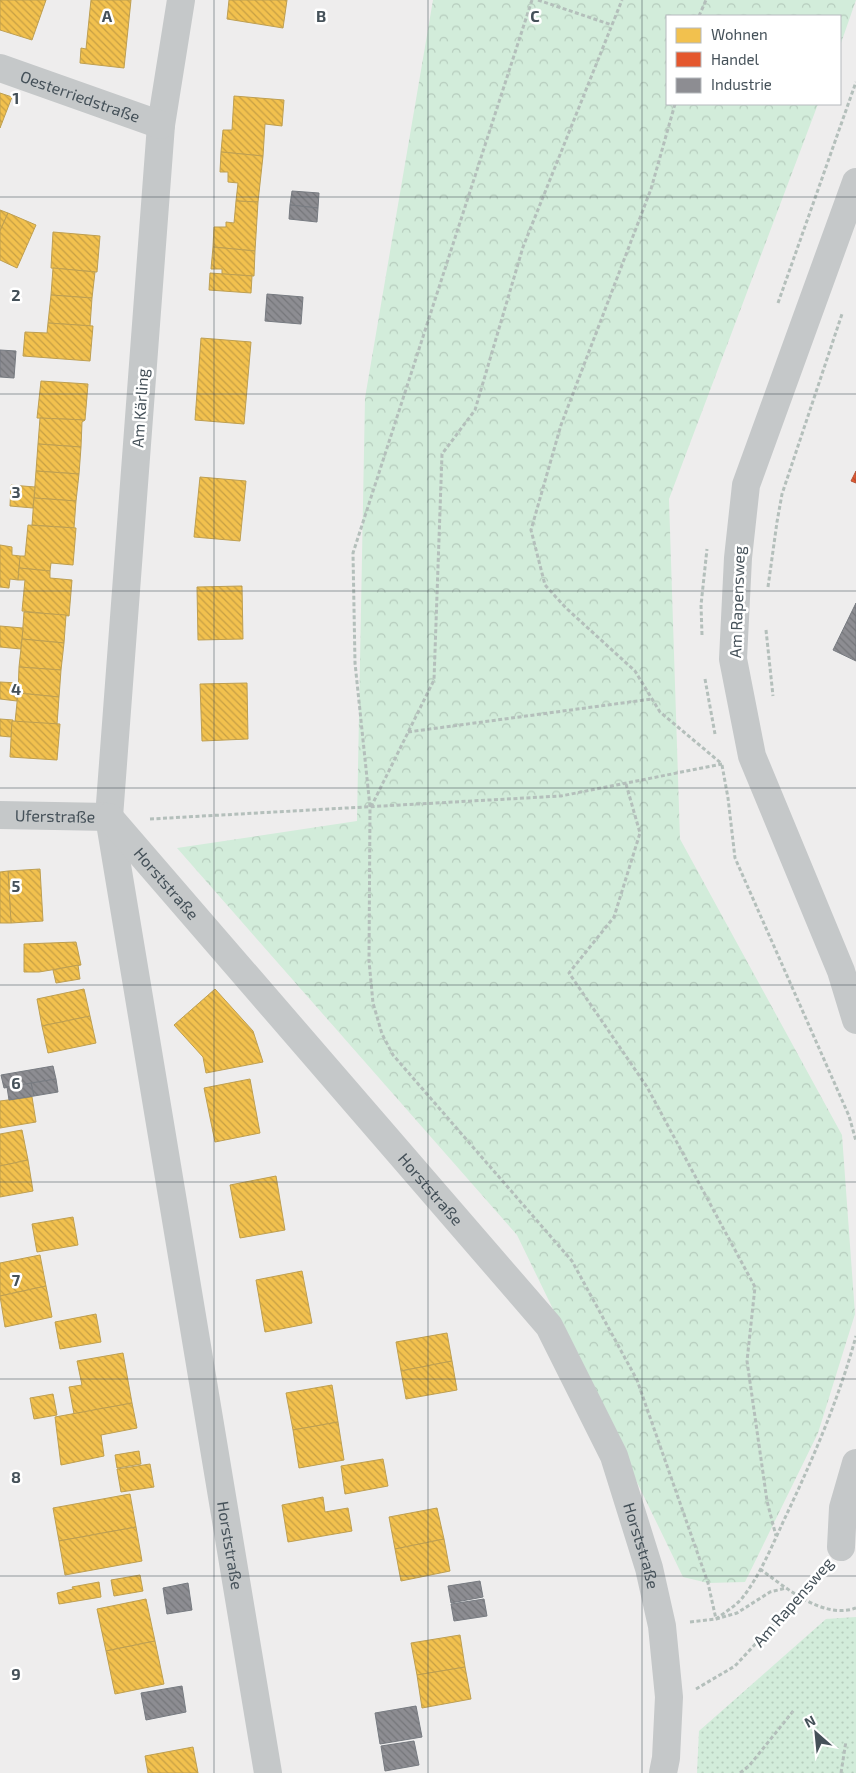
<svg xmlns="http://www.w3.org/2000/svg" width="856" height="1773" font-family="'Exo 2',sans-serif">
<defs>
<pattern id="forest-crowns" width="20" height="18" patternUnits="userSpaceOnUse" patternTransform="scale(1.25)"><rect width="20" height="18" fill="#d2ecda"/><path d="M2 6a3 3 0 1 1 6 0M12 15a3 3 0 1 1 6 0" fill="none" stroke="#b6ccbd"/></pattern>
<pattern id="park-dots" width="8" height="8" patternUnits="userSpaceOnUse" patternTransform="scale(1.25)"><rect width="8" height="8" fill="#d2ecda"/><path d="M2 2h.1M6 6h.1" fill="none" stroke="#b6ccbd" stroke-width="1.8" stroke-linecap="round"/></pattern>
<pattern id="homes-back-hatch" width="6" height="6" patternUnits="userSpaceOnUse" patternTransform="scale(1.25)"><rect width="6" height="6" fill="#f2c14e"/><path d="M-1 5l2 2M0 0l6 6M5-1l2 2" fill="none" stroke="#c69f44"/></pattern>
<pattern id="shops-back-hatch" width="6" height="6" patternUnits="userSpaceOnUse" patternTransform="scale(1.25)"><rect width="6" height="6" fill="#e4572e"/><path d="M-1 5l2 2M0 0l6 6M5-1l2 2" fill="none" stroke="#bb4a2a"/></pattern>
<pattern id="industry-back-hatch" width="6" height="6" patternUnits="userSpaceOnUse" patternTransform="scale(1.25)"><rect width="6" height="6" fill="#8d8d92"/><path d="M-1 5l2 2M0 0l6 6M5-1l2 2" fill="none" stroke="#75767a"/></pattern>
</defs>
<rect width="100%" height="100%" fill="#eeeded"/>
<path fill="url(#forest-crowns)" d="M433 0H856L840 46V16H667V104H818L669 499 680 839 842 1135 855 1314 818 1433 745 1582 708 1583 683 1577 517 1235 177 848 357 821 365 398Z"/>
<path fill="url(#park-dots)" d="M856 1617V1773H697L699 1731 826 1619Z"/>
<g fill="url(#homes-back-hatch)" stroke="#be9f51">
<path d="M0 0H46L32 40 0 30Z"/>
<path d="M91 0H131L124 68 80 63 81 48 86 49Z"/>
<path d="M229 0H287L283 28 227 19Z"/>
<path d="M0 93 12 97 0 128Z"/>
<path d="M234 96 284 100 282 126 265 124 263 156 221 152 223 130H232Z"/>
<path d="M221 152 263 156 258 202 236 201 238 183 228 182V172H220Z"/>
<path d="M236 201 258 202 255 251 213 247 214 227H226V222L234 223Z"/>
<path d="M0 210 8 213 0 231Z"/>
<path d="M8 213 36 225 17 268 0 260V231Z"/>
<path d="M53 232 100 236 97 272 51 268Z"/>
<path d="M213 247 255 251 254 276 222 274V269H211Z"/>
<path d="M53 268 95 272 92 298 51 295Z"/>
<path d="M210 273 252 276 251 293 209 290Z"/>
<path d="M51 295 92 298 90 326 48 323Z"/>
<path d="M48 323 93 326 90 361 23 356 25 332 47 333Z"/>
<path d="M201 338 251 342 244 424 195 420Z"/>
<path d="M41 381 88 384 85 420 37 418Z"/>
<path d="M40 418 85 420 82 422 81 447 38 444Z"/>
<path d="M38 444 81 447 79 474 36 471Z"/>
<path d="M36 471 79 474 76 501 34 498Z"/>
<path d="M200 477 246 481 240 541 194 537Z"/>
<path d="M11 485 35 487 33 508 10 506Z"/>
<path d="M34 498 76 501 74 528 32 525Z"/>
<path d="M28 525 76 528 73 565 51 563 50 571 19 568 20 556H25Z"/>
<path d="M0 545 12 547V555L20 556 18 580 10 579 9 588 0 587Z"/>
<path d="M19 568 50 571V578L72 580 69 616 22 611 25 580H18Z"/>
<path d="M242 586 243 639 198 640 197 587Z"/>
<path d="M24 612 66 615 64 643 22 639Z"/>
<path d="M0 626 23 628 21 649 0 647Z"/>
<path d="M22 639 64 643 61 670 19 667Z"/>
<path d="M19 667 61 670 59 697 18 693Z"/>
<path d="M0 682 18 683 17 701 0 699Z"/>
<path d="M247 683 248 739 202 741 200 684Z"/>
<path d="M18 693 59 697 57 724 15 722Z"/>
<path d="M0 719 13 720 11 737 0 736Z"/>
<path d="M12 721 60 724 57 760 10 757Z"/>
<path d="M40 869 43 921 11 923 8 871Z"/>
<path d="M8 871 11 923H0V872Z"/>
<path d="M76 942 81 965 39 972H24V944Z"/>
<path d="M78 965 80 979 56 983 53 970Z"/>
<path d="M84 989 90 1016 42 1026 37 999Z"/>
<path d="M215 989 253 1031 263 1062 206 1073 203 1057 174 1025Z"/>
<path d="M90 1016 96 1043 48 1053 42 1026Z"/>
<path d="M250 1079 260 1133 215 1142 204 1088Z"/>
<path d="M32 1097 36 1122 0 1128V1101Z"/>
<path d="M22 1130 28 1160 0 1166V1134Z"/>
<path d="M28 1160 33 1191 0 1197V1166Z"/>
<path d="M276 1176 285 1230 240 1238 230 1185Z"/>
<path d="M73 1217 78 1245 37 1252 32 1224Z"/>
<path d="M40 1255 46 1286 0 1296V1263Z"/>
<path d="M302 1271 312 1323 265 1332 256 1280Z"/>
<path d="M46 1286 52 1317 5 1327 0 1296Z"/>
<path d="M96 1314 101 1342 60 1349 55 1322Z"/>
<path d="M447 1333 452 1361 401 1371 396 1342Z"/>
<path d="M123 1353 132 1403 74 1414 69 1387 82 1385 77 1361Z"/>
<path d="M452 1361 457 1390 406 1399 401 1371Z"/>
<path d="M332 1385 338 1422 293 1430 286 1393Z"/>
<path d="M53 1394 57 1415 34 1419 30 1398Z"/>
<path d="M132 1403 137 1428 101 1435 104 1456 61 1465 55 1417Z"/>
<path d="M338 1422 344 1460 299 1468 293 1430Z"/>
<path d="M139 1451 141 1464 117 1468 115 1455Z"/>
<path d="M383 1459 388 1486 345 1494 341 1466Z"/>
<path d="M150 1464 154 1487 121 1492 117 1469Z"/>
<path d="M130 1494 136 1527 59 1541 53 1508Z"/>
<path d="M323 1497 325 1512 348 1508 352 1531 288 1542 282 1505Z"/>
<path d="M437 1508 444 1539 395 1549 389 1517Z"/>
<path d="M136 1527 142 1561 65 1575 59 1541Z"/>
<path d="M444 1539 450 1571 401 1581 395 1549Z"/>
<path d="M140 1575 143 1591 114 1596 111 1580Z"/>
<path d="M99 1582 101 1597 59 1604 57 1593 73 1589 72 1587Z"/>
<path d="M146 1599 155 1641 106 1651 97 1609Z"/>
<path d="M460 1635 465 1667 417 1675 411 1643Z"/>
<path d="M155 1641 164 1684 115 1694 106 1651Z"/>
<path d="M465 1667 471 1699 422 1708 417 1675Z"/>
<path d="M193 1747 198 1773H148L145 1756Z"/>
</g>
<path fill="url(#shops-back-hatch)" stroke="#b4553b" d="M856 471V483L851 481Z"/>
<g fill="url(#industry-back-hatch)" stroke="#777b81">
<path d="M292 191 319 193 318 208 290 205Z"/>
<path d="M290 205 318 208 317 222 289 219Z"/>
<path d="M267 294 303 297 301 324 265 321Z"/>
<path d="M0 350 16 351 14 378 0 377Z"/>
<path d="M856 603V661L833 650Z"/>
<path d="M53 1066 56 1079 4 1088 1 1075Z"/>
<path d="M56 1079 58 1092 34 1096 31 1083Z"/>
<path d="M31 1083 34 1096 9 1100 7 1087Z"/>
<path d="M480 1581 483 1597 451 1603 448 1586Z"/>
<path d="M188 1583 192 1610 167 1614 163 1588Z"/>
<path d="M484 1599 487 1616 454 1621 451 1604Z"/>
<path d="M182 1686 186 1712 146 1720 141 1693Z"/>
<path d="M416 1706 422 1737 380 1744 375 1713Z"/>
<path d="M414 1741 419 1765 385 1771 381 1746Z"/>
</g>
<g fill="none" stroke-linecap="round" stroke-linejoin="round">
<g stroke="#b4bfbb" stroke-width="3" stroke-dasharray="4 2.5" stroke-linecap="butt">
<path d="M532 0 353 553 355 663 370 807 369 961 373 1003 382 1034 393 1055 572 1261 637 1380 708 1583 716 1619"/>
<path d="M538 0 612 25"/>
<path d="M699 16 706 0"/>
<path d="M675 104 651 189 561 425 531 530 545 585 566 608 635 671 660 712 722 764"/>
<path d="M778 303 856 82"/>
<path d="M768 587 777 522 782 494 842 314"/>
<path d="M766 630 773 696"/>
<path d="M702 635 701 605 707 549"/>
<path d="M705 679 715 734"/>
<path d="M408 732 652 699"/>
<path d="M722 765 728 798 735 858 849 1116 856 1141"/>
<path d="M626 784 640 833 614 917 569 973 647 1087 755 1287 747 1361 767 1501 776 1536"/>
<path d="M371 807 434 680 442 454 475 410 523 247 622 0"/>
<path d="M150 819 561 796 722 764"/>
<path d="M760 1569C785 1587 823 1620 856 1608"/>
<path d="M716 1619C725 1612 736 1606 743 1597 760 1575 772 1546 784 1520 812 1461 839 1399 856 1336"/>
<path d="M690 1622 716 1619 737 1613 770 1592 786 1588"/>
<path d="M696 1689 735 1666 799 1597 823 1568"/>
<path d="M740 1773 749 1766 794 1710"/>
<path d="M841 1773 846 1741"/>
</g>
<g stroke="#c5c8c9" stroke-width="28">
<path id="s1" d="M181 0 161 125 109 817 268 1773"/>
<path id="s2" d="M0 68 161 125"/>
<path d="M856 182 746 485 738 558 733 659 752 756 841 971 856 1020"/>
<path id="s3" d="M0 815 109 817"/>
<path id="s4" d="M109 817 549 1326 614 1456 649 1568 662 1626 669 1697 666 1758 663 1773"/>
<path d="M841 1547 843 1508 856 1463"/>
</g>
</g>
<path fill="none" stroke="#455159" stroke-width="1" stroke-opacity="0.55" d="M214 0V1773M428 0V1773M642 0V1773M0 197H856M0 394H856M0 591H856M0 788H856M0 985H856M0 1182H856M0 1379H856M0 1576H856"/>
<g text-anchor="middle" stroke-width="5" stroke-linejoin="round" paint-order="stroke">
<g font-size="16" fill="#455159" stroke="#fff">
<text dy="6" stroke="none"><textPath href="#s2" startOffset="85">Oesterriedstraße</textPath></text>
<text transform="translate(140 408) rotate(-86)" y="6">Am Kärling</text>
<text transform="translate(737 602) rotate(-88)" y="6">Am Rapensweg</text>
<text dy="6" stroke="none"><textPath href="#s3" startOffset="55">Uferstraße</textPath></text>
<text dy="6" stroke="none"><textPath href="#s4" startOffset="88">Horststraße</textPath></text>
<text dy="6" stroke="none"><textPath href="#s4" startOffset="492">Horststraße</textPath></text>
<text dy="6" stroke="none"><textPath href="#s1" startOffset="1559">Horststraße</textPath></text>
<text dy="6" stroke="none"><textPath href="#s4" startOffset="912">Horststraße</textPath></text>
<text transform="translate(793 1602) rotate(-49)" y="6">Am Rapensweg</text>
</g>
</g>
<g font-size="16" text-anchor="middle" font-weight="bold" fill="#455159" stroke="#fff" stroke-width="5" stroke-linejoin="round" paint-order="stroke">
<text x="107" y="22">A</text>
<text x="321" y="22">B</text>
<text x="535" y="22">C</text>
<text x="16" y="104">1</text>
<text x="16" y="301">2</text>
<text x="16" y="498">3</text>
<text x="16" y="695">4</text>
<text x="16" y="892">5</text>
<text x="16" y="1089">6</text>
<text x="16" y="1286">7</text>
<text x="16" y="1483">8</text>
<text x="16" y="1680">9</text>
</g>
<rect x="666" y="15" width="175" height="90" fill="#ffffff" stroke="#b5b9bd"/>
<rect x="676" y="28" width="25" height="15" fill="#f2c14e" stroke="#b5b9bd"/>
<text x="711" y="40" font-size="15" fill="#455159">Wohnen</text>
<rect x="676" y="52" width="25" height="15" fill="#e4572e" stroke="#b5b9bd"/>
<text x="711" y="65" font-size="15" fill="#455159">Handel</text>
<rect x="676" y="78" width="25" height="15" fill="#8d8d92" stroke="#b5b9bd"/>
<text x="711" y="90" font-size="15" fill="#455159">Industrie</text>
<g transform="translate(816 1733) rotate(333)" stroke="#ffffff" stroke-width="4" paint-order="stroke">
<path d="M0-4L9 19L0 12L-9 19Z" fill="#455159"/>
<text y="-8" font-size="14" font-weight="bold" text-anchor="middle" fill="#455159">N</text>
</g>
</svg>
